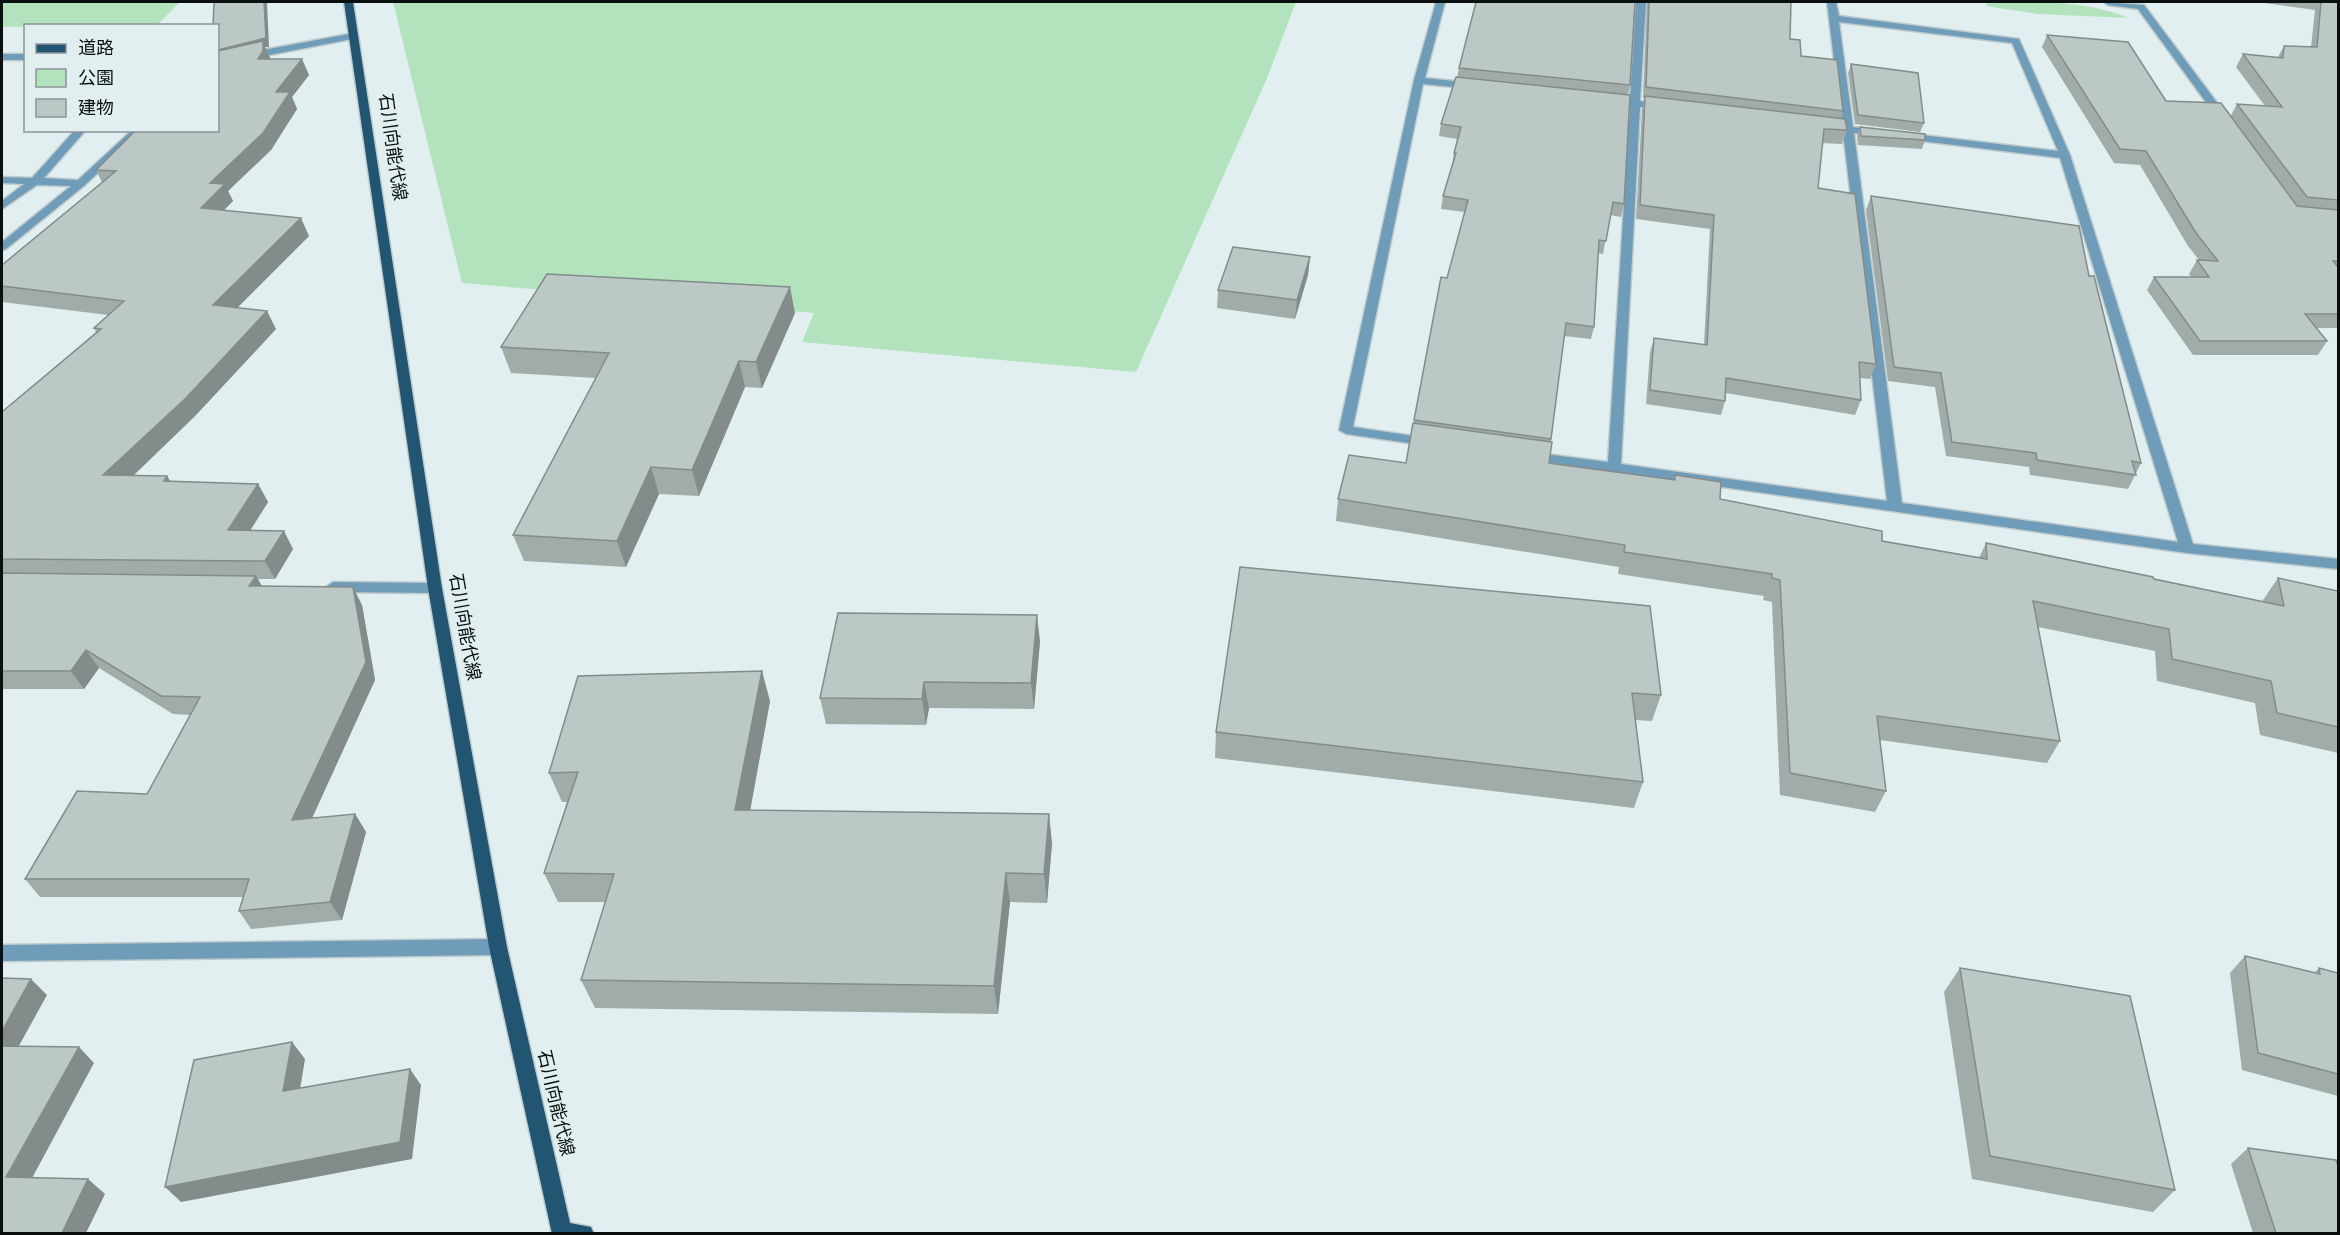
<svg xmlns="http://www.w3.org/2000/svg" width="2340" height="1235" font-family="Poppins,'Noto Sans JP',sans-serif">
<rect width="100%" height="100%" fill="#e1eff1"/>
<g fill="#b2e3bc">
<path d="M2 2H180L157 25 2 27Z"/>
<path d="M393 2H1296L1267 78 1136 372 802 342 814 313 462 283Z"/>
<path d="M1988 2C2035 1 2086 0 2129 18L2038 14 1986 6Z"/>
</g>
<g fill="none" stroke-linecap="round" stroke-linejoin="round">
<g stroke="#bfcbcd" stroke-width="3">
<g id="minor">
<path d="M1436 2H1445L1425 78 1473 83 1478 86 1473 89 1423 84 1353 427 1434 439 1436 442 1434 445 1429 446 1346 434 1339 430 1414 80Z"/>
<path d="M1636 2H1646L1640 101 1664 104 1669 107 1664 110 1640 107 1621 464 1887 501 1843 132 1828 130 1823 127 1828 124 1842 126 1827 2H1836L1839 16 2019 39 2070 155 2193 544 2338 559V569L2187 553 1525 459 1523 456 1525 453 1530 452 1608 462 1630 106 1610 104 1605 101 1610 98 1630 100ZM1839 22 2012 43 2058 151 1905 133 1900 136 1905 139 2060 158 2178 542 1902 503 1854 133 1878 136 1883 133 1878 130 1853 127Z"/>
<path d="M2104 2 2144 5 2227 116V120H2219L2138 9 2108 5Z"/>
<path d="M354 33 357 34V38L254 58 218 68V62L252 52Z"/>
<rect x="2" y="54" width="24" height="6"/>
<path d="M75 130H86L44 178 78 180 132 130H144L85 185 6 249 2 250V242L71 186 37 185 2 209V201L24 184 2 183V177L32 178Z"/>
<path d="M333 582 435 583 442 588 435 593 333 592 326 587Z"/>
<path d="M498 939 504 942 507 947 504 952 498 955 2 961V945Z"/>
</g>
</g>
<g stroke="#bfcbcd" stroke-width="3">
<path id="major" d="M344 2H353L442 588 507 947 570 1223 591 1227 594 1234H552L489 947 428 588Z"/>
</g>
<use href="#minor" fill="#6f9cb8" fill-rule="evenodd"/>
<use href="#major" fill="#215572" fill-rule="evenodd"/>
</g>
<g fill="#a1aca9">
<path d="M1647 2H1791L1790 39 1801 56 1843 111 1841 119 1847 130 1842 144 1822 143 1818 188 1876 364 1870 379 1860 378 1861 400 1855 415 1726 393 1725 401 1721 415 1646 404 1650 352 1654 338 1704 345 1710 229 1636 219 1642 110 1645 98H1643Z"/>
<path d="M2257 2H2338V328H2316L2327 341 2318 355H2193L2147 290 2154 277H2191L2189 274 2197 260H2199L2188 246 2140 165 2114 163 2042 47 2047 35 2166 101 2230 117 2237 104 2265 106 2236 67 2243 54 2278 57 2284 46 2311 47 2315 10Z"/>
<path d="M218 26 269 47H265L270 59 309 75 292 97 297 109 271 150 228 191 233 201 224 210 309 236 237 308 276 329 195 416 133 476H167L170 481 258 484 268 502 250 531 293 549 275 579H258L262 586 362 605 375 680 312 818 355 814 366 832 342 920 251 929 239 911 243 897H40L25 879 147 794 191 715 173 714 99 668 84 689H2V411H3L96 332 94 328 108 315 2 302V265L102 182 96 170 218 130Z"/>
<path d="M1851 64 1924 123 1920 132 1855 124 1848 73Z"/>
<path d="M1459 68 1630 85 1628 95 1624 204 1621 217 1610 215 1603 254 1598 253 1594 327 1591 339 1564 336 1551 442 1549 463 1674 480 1675 475 1720 499 1882 541 1979 558 1986 543 2263 602V600L2278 578 2338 591V753L2260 735 2255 703 2157 681 2155 651 2038 627 2060 741 2047 763 1880 740 1886 791 1875 812 1780 795 1772 602 1763 600 1764 596 1618 574 1619 567 1336 521 1338 499 1406 463 1441 277 1447 278 1465 212 1441 209 1443 196 1452 166 1454 153 1457 139 1439 136 1441 124 1457 78Z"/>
<path d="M1860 127 1925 140 1922 149 1858 145 1857 136Z"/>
<path d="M1871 196 2089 276 2141 463 2128 489 2030 475 2029 467 1946 456 1935 387 1888 381 1866 210Z"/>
<path d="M1310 257 1308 275 1295 319 1217 308 1218 290Z"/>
<path d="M795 313 762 388 745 387 699 496 659 494 626 567 524 561 513 535 596 378 511 373 501 347Z"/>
<path d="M1240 567 1661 695 1652 721 1635 720 1643 782 1634 808 1215 758 1216 732Z"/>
<path d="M1040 641 1034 709 929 708 926 725 826 724 820 698Z"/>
<path d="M770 701 750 810 1052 843 1047 903 1010 902 998 1014 595 1008 581 980 605 902H558L544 873 567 802H562L549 773Z"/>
<path d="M2245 956 2314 973 2319 968 2338 973V1096L2242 1070 2230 973Z"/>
<path d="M1960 968 2175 1190 2153 1212 1972 1179 1944 992Z"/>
<path d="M2248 1148 2338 1233H2253L2231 1164Z"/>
</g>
<g fill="#838c8a">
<path d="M264 2H267L269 47H265L270 57V67L218 60V50Z"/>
<path d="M302 59 309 75 292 97 297 109 271 150 228 191 233 201 209 225 201 208 210 183 276 92Z"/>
<path d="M301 218 309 236 222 323 213 305Z"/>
<path d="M1310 257 1308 275 1295 319 1297 300Z"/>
<path d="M790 287 795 313 762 388 756 362Z"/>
<path d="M267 311 276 329 195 416 115 493 103 475Z"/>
<path d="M739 361 745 387 699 496 692 470Z"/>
<path d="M651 467 659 494 626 567 617 541Z"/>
<path d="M167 476 178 494 164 481Z"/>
<path d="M258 484 268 502 239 548 228 530Z"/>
<path d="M284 531 293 549 275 579 265 561Z"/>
<path d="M256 576 266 594 249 586Z"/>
<path d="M353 587 362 605 375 680 303 838 292 820Z"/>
<path d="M1037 615 1040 641 1034 709 1031 683Z"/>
<path d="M86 650 99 668 84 689 71 671Z"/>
<path d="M762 671 770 701 745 839 735 810Z"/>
<path d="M924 682 929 708 926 725 922 699Z"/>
<path d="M355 814 366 832 342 920 330 902Z"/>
<path d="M1049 814 1052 843 1047 903 1044 874Z"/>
<path d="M1006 873 1010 902 998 1014 994 986Z"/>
<path d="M31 979 47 995 10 1062 2 1054V1031Z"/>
<path d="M292 1042 305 1059 297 1108 283 1091Z"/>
<path d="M79 1047 94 1063 24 1193 6 1177Z"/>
<path d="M410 1069 421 1085 412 1159 181 1202 165 1187Z"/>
<path d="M88 1179 105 1194 86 1233H62Z"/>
</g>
<g fill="#bbc8c5" stroke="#838c8a" stroke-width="1.5">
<path d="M214 2H264L266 38 218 50V26H213Z"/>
<path d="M1476 2H1635L1630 85 1459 68Z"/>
<path d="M1649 2H1791L1790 39 1800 40 1801 56 1837 60 1843 111 1646 87Z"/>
<path d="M2321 2H2338V200L2307 197 2237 104 2282 107 2243 54 2283 58 2284 46 2317 47Z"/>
<path d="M2047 35 2128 42 2166 101 2221 103 2297 206 2338 210V261H2333L2338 267V314H2305L2327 341H2200L2154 277H2209L2197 260 2218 261 2196 233 2146 151 2120 149Z"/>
<path d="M263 41V51L258 59H302L276 92H290L263 133 210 183 225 184 201 208 301 218 213 305 267 311 186 398 103 475 167 476 164 481 258 484 228 530 284 531 265 561 2 559V411H3L101 329 94 328 124 301 2 286V265L116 171 96 170 136 130H218V51Z"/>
<path d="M1851 64 1918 73 1924 123 1858 115Z"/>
<path d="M1456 77 1630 95 1624 204 1613 202 1606 241 1599 240 1594 327 1566 323 1551 439 1414 420 1441 277 1447 278 1468 200 1443 196 1456 153H1454L1461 127 1441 124Z"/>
<path d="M1645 96 1845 119 1847 130 1824 129 1818 188 1855 194 1876 364 1859 362 1861 400 1726 378 1725 401 1650 390 1654 338 1707 345 1714 215 1640 205Z"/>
<path d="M1860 127 1925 134V140L1861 136Z"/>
<path d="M1871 196 2079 226 2089 276H2094L2141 463 2132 461 2136 475 2037 460 2036 453 1952 442 1941 373 1894 367Z"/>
<path d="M1233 247 1310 257 1297 300 1218 290Z"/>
<path d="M547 274 790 287 756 362 739 361 692 470 651 467 617 541 513 535 609 353 501 347Z"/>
<path d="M1413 423 1552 442 1549 463 1675 480V475L1721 482 1720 499 1882 531V541L1987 559 1986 543 2153 577 2154 579 2284 606 2278 578 2338 591V727L2277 713 2271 681 2172 659 2169 629 2033 601 2060 741 1877 716 1886 791 1790 773 1780 580 1772 578V574L1624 552 1625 545 1338 499 1349 455 1406 463Z"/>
<path d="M1240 567 1650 606 1661 695 1632 693 1643 782 1216 732Z"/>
<path d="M2 573 256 576 249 586 353 587 366 662 292 820 355 814 330 902 239 911 249 879H25L77 791 147 794 200 697 161 696 86 650 71 671H2Z"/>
<path d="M838 613 1037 615 1031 683 924 682 922 699 820 698Z"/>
<path d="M762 671 735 810 1049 814 1044 874 1006 873 994 986 581 980 614 874 544 873 578 772 549 773 578 676Z"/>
<path d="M2245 956 2320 974 2319 968 2338 973V1074L2258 1053Z"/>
<path d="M1960 968 2130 996 2175 1190 1990 1156Z"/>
<path d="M2 978 31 979 2 1031Z"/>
<path d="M292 1042 283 1091 410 1069 400 1142 165 1187 194 1060Z"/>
<path d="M2 1046 79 1047 6 1177 88 1179 62 1233H2Z"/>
<path d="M2248 1148 2336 1160 2338 1166V1233H2276Z"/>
</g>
<g text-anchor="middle" stroke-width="4.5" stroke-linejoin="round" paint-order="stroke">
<g font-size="18" fill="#0a0f10" stroke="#e1eff1">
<text transform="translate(393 147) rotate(82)" y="6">石川向能代線</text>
<text transform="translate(465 627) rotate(80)" y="6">石川向能代線</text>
<text transform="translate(556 1103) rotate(77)" y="6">石川向能代線</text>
</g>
</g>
<rect width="2340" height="1235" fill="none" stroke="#0a0f10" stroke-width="6"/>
<rect x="24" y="24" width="195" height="108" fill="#e1eff1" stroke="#8b9597" stroke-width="1.5"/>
<rect x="36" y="44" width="30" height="9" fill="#215572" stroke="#8b9597" stroke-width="1.5"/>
<text x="78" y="54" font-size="18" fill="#0a0f10">道路</text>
<rect x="36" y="69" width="30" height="18" fill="#b2e3bc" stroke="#8b9597" stroke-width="1.5"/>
<text x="78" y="84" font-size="18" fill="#0a0f10">公園</text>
<rect x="36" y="99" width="30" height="18" fill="#bbc8c5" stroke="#8b9597" stroke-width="1.5"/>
<text x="78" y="114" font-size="18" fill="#0a0f10">建物</text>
</svg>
